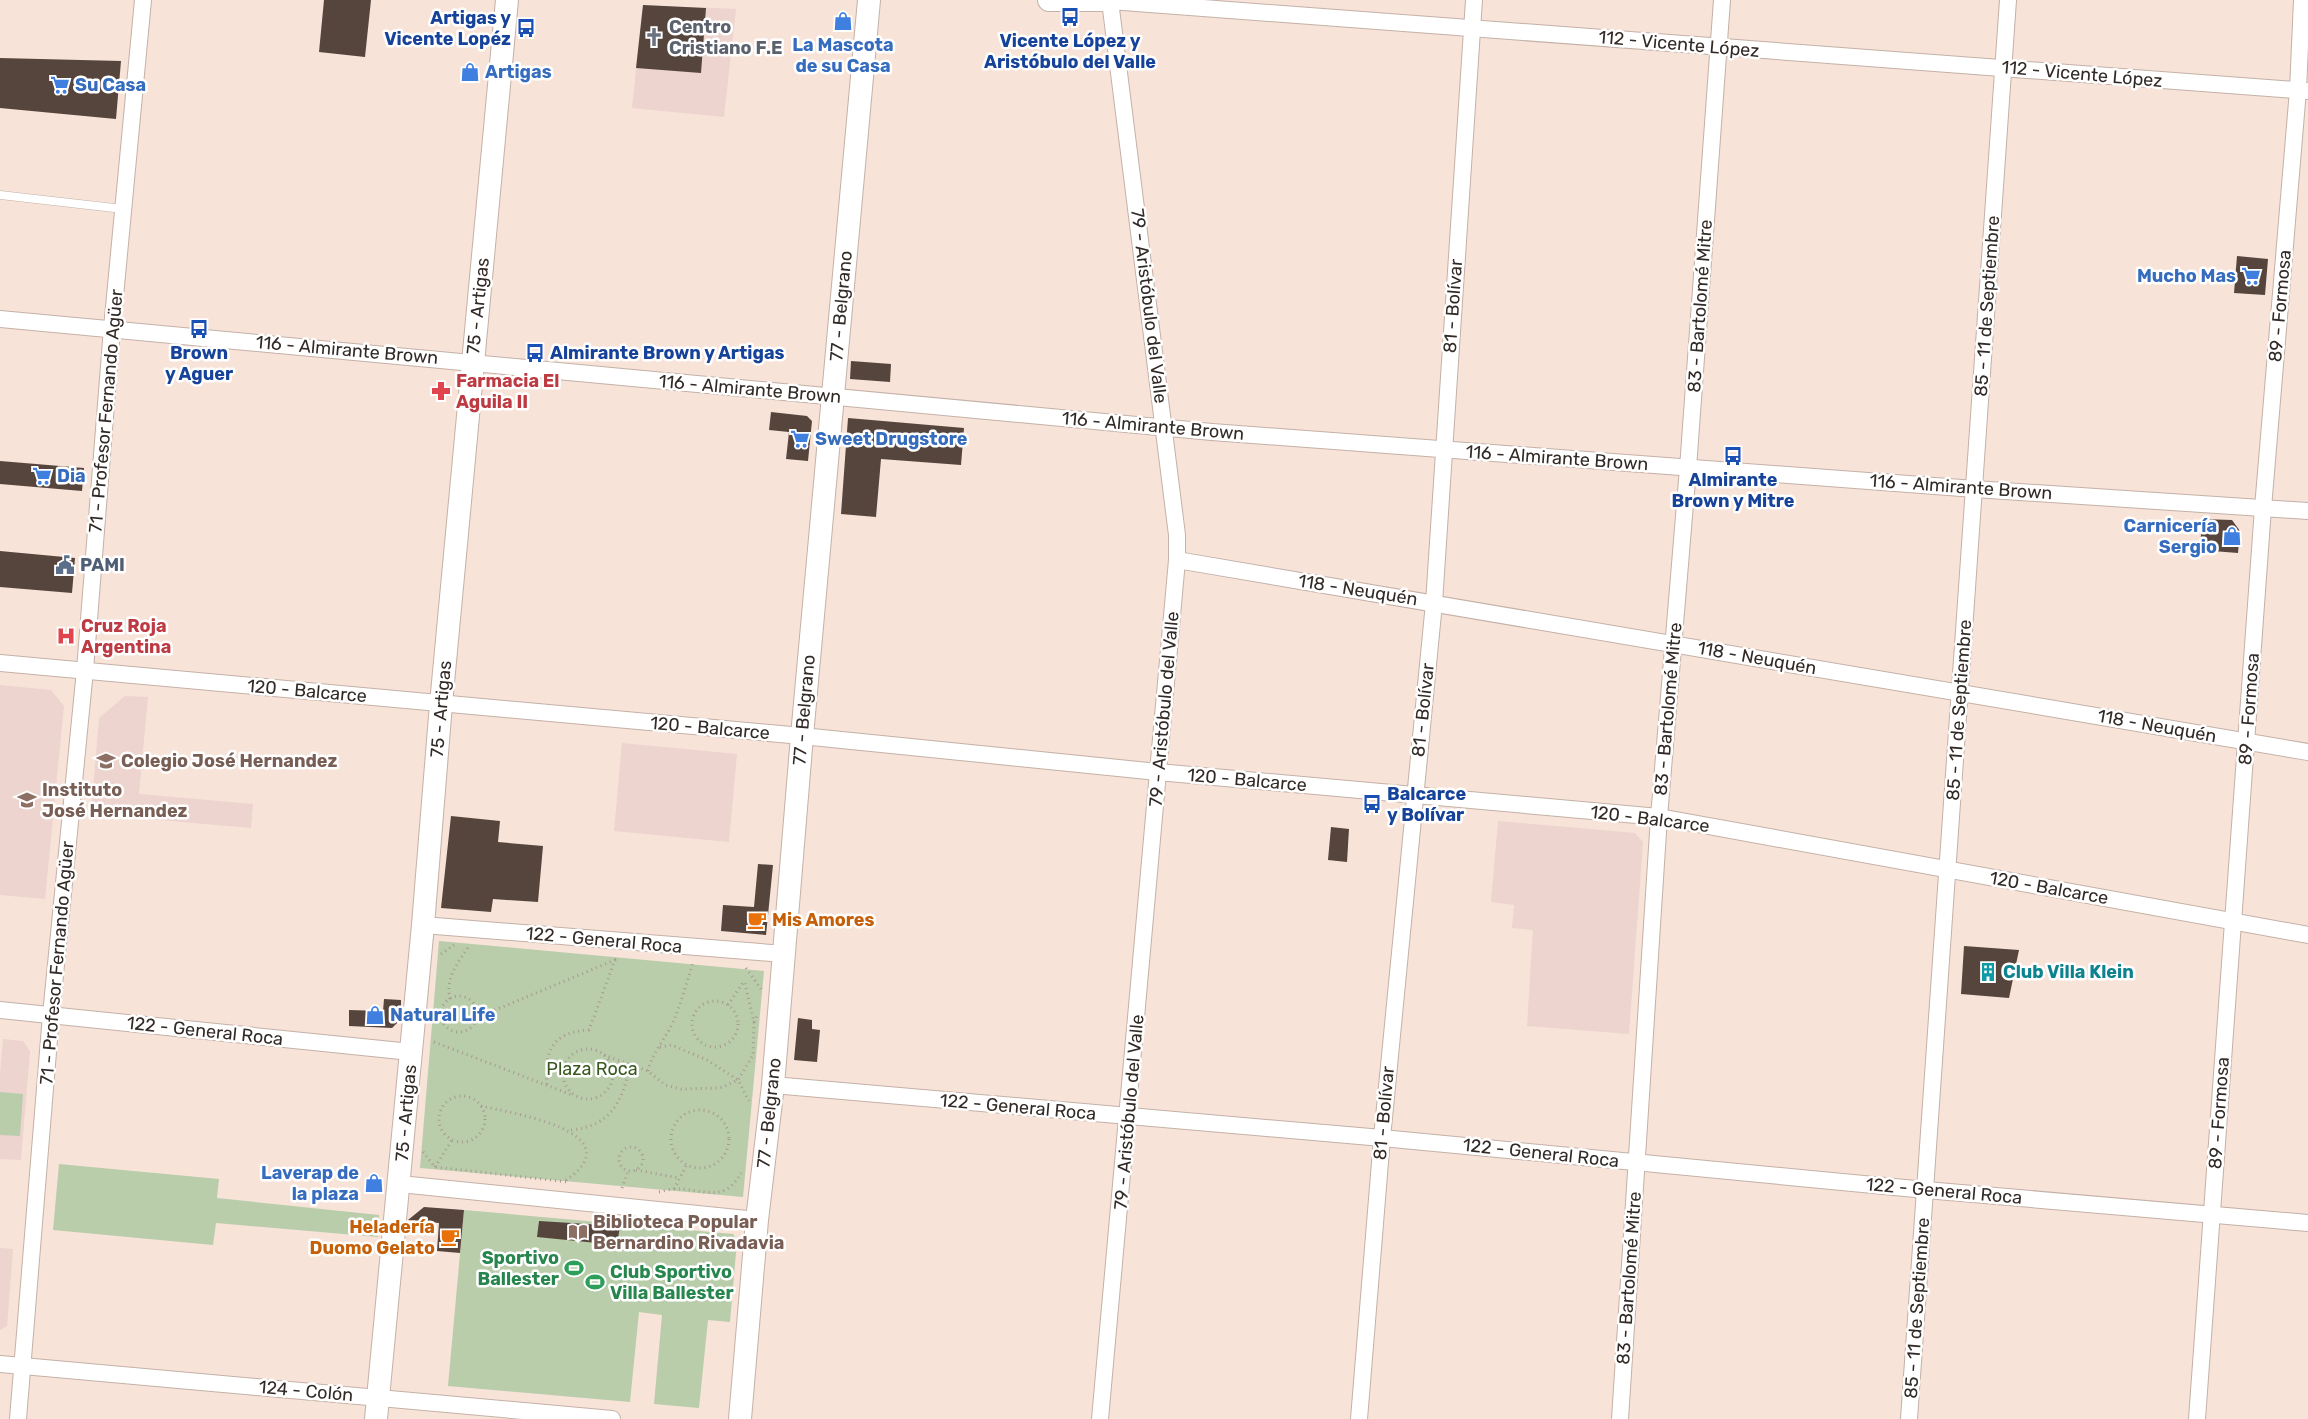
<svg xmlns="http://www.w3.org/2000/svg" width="2308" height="1419" font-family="Rubik,sans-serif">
<rect width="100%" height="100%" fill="#f7e3d8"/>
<g fill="#edd4ce">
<path d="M643 5 736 9 724 117 632 108Z"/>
<path d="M0 685 51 690 64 706 45 899 0 895Z"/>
<path d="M125 696 148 697 139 794 253 804 251 828 91 814 99 718Z"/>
<path d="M622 743 737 754 729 842 614 831Z"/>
<path d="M1498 821 1635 833 1643 842 1629 1034 1527 1026 1533 930 1512 928 1514 905 1491 902Z"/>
<path d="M3 1039 23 1041 30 1051 21 1160 0 1159V1074Z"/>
<path d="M0 1248 13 1249 7 1326 0 1330Z"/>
</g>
<g fill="#b9cdab">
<path d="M439 941 764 971 743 1197 420 1168Z"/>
<path d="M0 1092 23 1094 20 1136 0 1135Z"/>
<path d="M59 1164 219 1179 217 1198 379 1215 378 1237 216 1223 213 1245 53 1230Z"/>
<path d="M464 1210 733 1234 737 1241 730 1322 708 1320 699 1408 654 1404 662 1315 639 1312 630 1402 448 1386Z"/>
</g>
<g fill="#55453c">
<path d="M324 0H371L365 57 319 52Z"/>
<path d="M643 5 706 8 701 73 636 68Z"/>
<path d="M0 58 121 61 116 119 0 108Z"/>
<path d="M2237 256 2268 259 2265 295 2234 293Z"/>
<path d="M851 361 891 364 890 382 850 379Z"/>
<path d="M771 412 807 416 812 421 808 461 786 459 789 432 769 430Z"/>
<path d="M848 418 964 428 961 465 881 459 876 517 841 514Z"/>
<path d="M0 461 84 468 82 491 0 484Z"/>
<path d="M2202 519 2232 520 2240 531 2238 553 2200 550Z"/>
<path d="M0 551 75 558 72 593 0 587Z"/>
<path d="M451 816 500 821 498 842 543 846 538 902 493 899 491 912 441 908Z"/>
<path d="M1331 827 1349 829 1347 862 1328 860Z"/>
<path d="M758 864 773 865 766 935 721 931 723 905 754 907Z"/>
<path d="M1964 946 2019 950 2009 998 1961 994Z"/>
<path d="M384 999 401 1000V1019L392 1028 349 1026V1010L383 1011Z"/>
<path d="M798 1018 812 1020V1029L820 1030 817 1062 794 1060Z"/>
<path d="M424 1207 464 1210 460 1253 437 1251 439 1223 408 1220Z"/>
<path d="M539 1221 620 1226 617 1245 537 1237Z"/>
</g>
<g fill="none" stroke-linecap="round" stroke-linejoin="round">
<g stroke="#c4b1a7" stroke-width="9">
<path id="lane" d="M0 195 123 209"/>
</g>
<g stroke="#c4b1a7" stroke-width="18">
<g id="street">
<path d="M0 319 1212 432 1975 489 2308 511"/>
<path d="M1177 560 2308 752"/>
<path d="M0 663 802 736 1158 772 1659 817 2308 935"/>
<path d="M423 925 784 954"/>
<path d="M0 1010 411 1052"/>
<path d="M773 1085 1382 1138 1926 1190 2308 1223"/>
<path d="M400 1184 757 1220"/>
<path d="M0 1364 612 1419"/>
<path d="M18 1419 51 1015 85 670 112 328 143 0"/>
<path d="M1100 1419 1177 560V535L1110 1 2308 91"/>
<path d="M1359 1419 1382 1138 1434 603 1474 0"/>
<path d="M1620 1419 1659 817 1688 468 1722 0"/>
<path d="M1909 1419 2008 0"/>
<path d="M2197 1419 2263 508 2298 90 2302 0"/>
</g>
</g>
<g stroke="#c4b1a7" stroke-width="24">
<g id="secondary">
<path d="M1049 0H1110"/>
<path d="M376 1419 423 925 441 704 507 0"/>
<path d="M740 1419 757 1220 773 1085 802 736 869 0"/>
</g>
</g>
<g stroke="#a79990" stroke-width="3" stroke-dasharray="1 4" stroke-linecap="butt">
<path d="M441 954 454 945"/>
<path d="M746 968 761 989"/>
<circle cx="459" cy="1014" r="18"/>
<path d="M450 999C445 977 458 963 469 946"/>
<circle cx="715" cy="1024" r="23"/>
<path d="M728 1005 744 981"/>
<path d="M476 1018 615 960 589 1030C552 1032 544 1051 547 1086"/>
<path d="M754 1022 758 1014"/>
<path d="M434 1042 572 1095"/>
<path d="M660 1047 672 1045 707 1060 738 1080 749 1101"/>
<circle cx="588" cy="1074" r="25"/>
<path d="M604 1055 648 1071 665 1085 681 1089 720 1088 738 1080 753 1055 754 1022 744 980"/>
<path d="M648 1071C652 1053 665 1040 673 1022 681 1003 687 982 693 962"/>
<circle cx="462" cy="1119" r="23"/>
<path d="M481 1106C511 1113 636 1132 565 1181"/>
<circle cx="700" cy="1139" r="29"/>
<path d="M571 1130C611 1126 622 1102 630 1066"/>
<circle cx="631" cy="1159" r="12"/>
<path d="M423 1152 435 1167 568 1182"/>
<path d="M435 1167 452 1140"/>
<path d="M636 1170 679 1178"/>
<path d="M622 1188 628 1171"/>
<path d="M674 1189 686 1166"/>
<path d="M659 1192C664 1191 670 1189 675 1189 703 1188 723 1205 741 1173"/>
</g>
<use href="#lane" stroke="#fff" stroke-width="8"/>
<use href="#street" stroke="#fff" stroke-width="16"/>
<use href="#secondary" stroke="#fff" stroke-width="22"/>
</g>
<defs>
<g id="bus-bare" transform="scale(1.5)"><path d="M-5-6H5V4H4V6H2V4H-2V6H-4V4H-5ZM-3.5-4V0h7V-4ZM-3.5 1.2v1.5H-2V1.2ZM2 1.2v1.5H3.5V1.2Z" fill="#1a4fb4" stroke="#fff" stroke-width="2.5" paint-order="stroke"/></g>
<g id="shop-bare" transform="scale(1.5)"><path d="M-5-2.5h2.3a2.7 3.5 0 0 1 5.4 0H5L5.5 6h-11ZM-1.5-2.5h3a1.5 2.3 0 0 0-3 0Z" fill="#3f7fe0" stroke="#fff" stroke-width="2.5" paint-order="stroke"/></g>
<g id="church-bare" transform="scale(1.5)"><path d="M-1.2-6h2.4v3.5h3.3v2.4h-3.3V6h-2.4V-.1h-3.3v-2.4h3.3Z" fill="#6b7280" stroke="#fff" stroke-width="2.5" paint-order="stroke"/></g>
<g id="supermarket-bare" transform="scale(1.5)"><path d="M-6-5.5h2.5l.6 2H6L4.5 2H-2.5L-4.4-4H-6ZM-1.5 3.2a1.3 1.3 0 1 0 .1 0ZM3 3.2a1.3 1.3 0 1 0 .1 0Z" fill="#3f7fe0" stroke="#fff" stroke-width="2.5" paint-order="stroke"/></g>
<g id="pharmacy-bare" transform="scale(1.5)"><path d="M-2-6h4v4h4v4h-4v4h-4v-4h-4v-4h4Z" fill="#e0444e" stroke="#fff" stroke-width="2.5" paint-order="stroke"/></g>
<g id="civic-bare" transform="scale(1.5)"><path d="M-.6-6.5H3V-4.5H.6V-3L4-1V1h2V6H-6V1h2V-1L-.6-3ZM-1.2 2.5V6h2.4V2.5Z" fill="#5c6f8a" stroke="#fff" stroke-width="2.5" paint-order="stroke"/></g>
<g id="hospital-bare" transform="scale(1.5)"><path d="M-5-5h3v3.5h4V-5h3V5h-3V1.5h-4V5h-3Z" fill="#e0444e" stroke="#fff" stroke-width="2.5" paint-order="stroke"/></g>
<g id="school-bare" transform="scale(1.5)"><path d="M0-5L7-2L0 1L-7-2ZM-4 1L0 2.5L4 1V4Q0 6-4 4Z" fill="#8d6e63" stroke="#fff" stroke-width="2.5" paint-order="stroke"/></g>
<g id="cafe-bare" transform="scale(1.5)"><path d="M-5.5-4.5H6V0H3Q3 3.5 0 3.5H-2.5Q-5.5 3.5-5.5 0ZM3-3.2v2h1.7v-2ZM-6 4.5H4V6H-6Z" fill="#e8710a" stroke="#fff" stroke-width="2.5" paint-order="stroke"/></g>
<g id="building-bare" transform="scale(1.5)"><path d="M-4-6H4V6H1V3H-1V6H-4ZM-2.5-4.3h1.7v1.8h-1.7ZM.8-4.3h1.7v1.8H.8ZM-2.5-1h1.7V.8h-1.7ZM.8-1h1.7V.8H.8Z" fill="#0f9aa8" stroke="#fff" stroke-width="2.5" paint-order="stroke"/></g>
<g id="library-bare" transform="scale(1.5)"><path d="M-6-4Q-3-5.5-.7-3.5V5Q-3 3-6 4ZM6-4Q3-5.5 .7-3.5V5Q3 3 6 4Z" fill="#8d6e63" stroke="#fff" stroke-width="2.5" paint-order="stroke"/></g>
<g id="stadium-bare" transform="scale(1.5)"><path d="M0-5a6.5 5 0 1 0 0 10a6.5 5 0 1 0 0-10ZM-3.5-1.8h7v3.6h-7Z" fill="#2e9e5b" stroke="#fff" stroke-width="2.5" paint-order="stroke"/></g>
</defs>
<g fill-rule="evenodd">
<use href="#bus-bare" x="1070" y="17"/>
<use href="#shop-bare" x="843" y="21"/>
<use href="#bus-bare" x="526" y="28"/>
<use href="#church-bare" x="654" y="37"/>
<use href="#shop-bare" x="470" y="72"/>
<use href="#supermarket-bare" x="60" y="85"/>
<use href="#supermarket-bare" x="2251" y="276"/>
<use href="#bus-bare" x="199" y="329"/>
<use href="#bus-bare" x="535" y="353"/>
<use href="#pharmacy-bare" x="441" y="391"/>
<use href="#supermarket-bare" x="800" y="439"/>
<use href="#bus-bare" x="1733" y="456"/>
<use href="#supermarket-bare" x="42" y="476"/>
<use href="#shop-bare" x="2232" y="536"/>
<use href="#civic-bare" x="65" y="565"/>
<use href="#hospital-bare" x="66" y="636"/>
<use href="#school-bare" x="106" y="761"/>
<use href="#school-bare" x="27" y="800"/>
<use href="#bus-bare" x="1372" y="804"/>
<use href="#cafe-bare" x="757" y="920"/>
<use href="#building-bare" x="1988" y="972"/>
<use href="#shop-bare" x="375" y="1015"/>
<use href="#shop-bare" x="374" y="1183"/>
<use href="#library-bare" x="578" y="1232"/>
<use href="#cafe-bare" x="450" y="1237"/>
<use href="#stadium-bare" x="574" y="1268"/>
<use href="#stadium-bare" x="595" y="1282"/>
</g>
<g text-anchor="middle" stroke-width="5" stroke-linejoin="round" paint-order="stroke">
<g font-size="18" font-weight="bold" fill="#164399" stroke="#fff">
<text x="511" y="24" text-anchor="end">Artigas y<tspan x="511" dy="21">Vicente Lopéz</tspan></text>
<text x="1070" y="47">Vicente López y<tspan x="1070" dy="21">Aristóbulo del Valle</tspan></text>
<text x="199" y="359">Brown<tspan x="199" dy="21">y Aguer</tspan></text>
<text x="550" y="359" text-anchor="start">Almirante Brown y Artigas</text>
<text x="1733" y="486">Almirante<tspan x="1733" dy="21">Brown y Mitre</tspan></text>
<text x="1387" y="800" text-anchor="start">Balcarce<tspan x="1387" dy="21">y Bolívar</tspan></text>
</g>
<g font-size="18" font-weight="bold" fill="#5b616d" stroke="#fff" text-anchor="start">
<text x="669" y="33">Centro<tspan x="669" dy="21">Cristiano F.E</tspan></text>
</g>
<g font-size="18" fill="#312a26" stroke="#fff">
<text transform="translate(1679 44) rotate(5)" y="6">112 - Vicente López</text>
<text transform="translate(2082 74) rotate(5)" y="6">112 - Vicente López</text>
<text transform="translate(478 306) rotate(-84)" y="6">75 - Artigas</text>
<text transform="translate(841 306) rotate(-85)" y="6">77 - Belgrano</text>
<text transform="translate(1149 306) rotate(83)" y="6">79 - Aristóbulo del Valle</text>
<text transform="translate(1453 306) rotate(-86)" y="6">81 - Bolívar</text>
<text transform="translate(1700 306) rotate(-86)" y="6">83 - Bartolomé Mitre</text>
<text transform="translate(1987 306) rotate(-86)" y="6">85 - 11 de Septiembre</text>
<text transform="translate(2280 306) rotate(-85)" y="6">89 - Formosa</text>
<text transform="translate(347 350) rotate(5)" y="6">116 - Almirante Brown</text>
<text transform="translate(750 389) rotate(5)" y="6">116 - Almirante Brown</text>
<text transform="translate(106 411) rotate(-85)" y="6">71 - Profesor Fernando Agüer</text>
<text transform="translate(1153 426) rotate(5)" y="6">116 - Almirante Brown</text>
<text transform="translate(1557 458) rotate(4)" y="6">116 - Almirante Brown</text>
<text transform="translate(1961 487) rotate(4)" y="6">116 - Almirante Brown</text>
<text transform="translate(1358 590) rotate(9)" y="6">118 - Neuquén</text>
<text transform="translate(1757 658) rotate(10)" y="6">118 - Neuquén</text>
<text transform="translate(307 691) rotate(5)" y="6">120 - Balcarce</text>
<text transform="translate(441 709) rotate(-85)" y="6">75 - Artigas</text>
<text transform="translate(1164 709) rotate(-85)" y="6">79 - Aristóbulo del Valle</text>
<text transform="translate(1668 709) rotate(-85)" y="6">83 - Bartolomé Mitre</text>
<text transform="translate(2249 709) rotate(-86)" y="6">89 - Formosa</text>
<text transform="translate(804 710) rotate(-85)" y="6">77 - Belgrano</text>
<text transform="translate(1423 710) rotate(-84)" y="6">81 - Bolívar</text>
<text transform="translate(1959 710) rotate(-86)" y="6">85 - 11 de Septiembre</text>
<text transform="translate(2157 726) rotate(10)" y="6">118 - Neuquén</text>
<text transform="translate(710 728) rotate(5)" y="6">120 - Balcarce</text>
<text transform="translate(1247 780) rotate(5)" y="6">120 - Balcarce</text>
<text transform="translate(1650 819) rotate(7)" y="6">120 - Balcarce</text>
<text transform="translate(2049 888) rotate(10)" y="6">120 - Balcarce</text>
<text transform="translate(604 940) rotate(5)" y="6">122 - General Roca</text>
<text transform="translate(57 963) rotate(-85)" y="6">71 - Profesor Fernando Agüer</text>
<text transform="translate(205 1031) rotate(6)" y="6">122 - General Roca</text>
<text transform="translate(1018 1107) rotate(5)" y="6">122 - General Roca</text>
<text transform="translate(1129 1112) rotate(-85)" y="6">79 - Aristóbulo del Valle</text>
<text transform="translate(406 1113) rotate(-85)" y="6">75 - Artigas</text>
<text transform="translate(769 1113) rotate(-84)" y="6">77 - Belgrano</text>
<text transform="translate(1384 1113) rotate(-85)" y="6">81 - Bolívar</text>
<text transform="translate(2219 1113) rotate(-86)" y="6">89 - Formosa</text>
<text transform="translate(1541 1153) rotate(6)" y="6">122 - General Roca</text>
<text transform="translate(1944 1191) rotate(5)" y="6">122 - General Roca</text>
<text transform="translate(1629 1278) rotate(-86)" y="6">83 - Bartolomé Mitre</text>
<text transform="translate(1917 1308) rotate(-86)" y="6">85 - 11 de Septiembre</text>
<text transform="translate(306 1391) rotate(5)" y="6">124 - Colón</text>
</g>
<g font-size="18" font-weight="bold" fill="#366cbe" stroke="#fff" text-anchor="start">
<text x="843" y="51" text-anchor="middle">La Mascota<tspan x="843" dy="21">de su Casa</tspan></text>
<text x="485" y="78">Artigas</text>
<text x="75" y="91">Su Casa</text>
<text x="2236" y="282" text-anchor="end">Mucho Mas</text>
<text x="815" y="445">Sweet Drugstore</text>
<text x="57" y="482">Dia</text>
<text x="2217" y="532" text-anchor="end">Carnicería<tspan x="2217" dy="21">Sergio</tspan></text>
<text x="390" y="1021">Natural Life</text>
<text x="359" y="1179" text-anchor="end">Laverap de<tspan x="359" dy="21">la plaza</tspan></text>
</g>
<g font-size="18" font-weight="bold" fill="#be3a42" stroke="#fff" text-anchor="start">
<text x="456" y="387">Farmacia El<tspan x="456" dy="21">Aguila II</tspan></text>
<text x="81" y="632">Cruz Roja<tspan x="81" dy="21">Argentina</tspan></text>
</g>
<g font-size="18" font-weight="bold" fill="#4e5e75" stroke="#fff" text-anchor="start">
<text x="80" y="571">PAMI</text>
</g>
<g font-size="18" font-weight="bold" fill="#785e54" stroke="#fff" text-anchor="start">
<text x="121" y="767">Colegio José Hernandez</text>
<text x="42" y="796">Instituto<tspan x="42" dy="21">José Hernandez</tspan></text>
<text x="593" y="1228">Biblioteca Popular<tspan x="593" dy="21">Bernardino Rivadavia</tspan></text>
</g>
<g font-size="18" font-weight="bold" fill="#c56008" stroke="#fff" text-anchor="start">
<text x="772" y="926">Mis Amores</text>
<text x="435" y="1233" text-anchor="end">Heladería<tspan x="435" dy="21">Duomo Gelato</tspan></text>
</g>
<g font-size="18" font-weight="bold" fill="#0d838f" stroke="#fff" text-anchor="start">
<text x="2003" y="978">Club Villa Klein</text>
</g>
<g font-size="18" fill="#39581e" stroke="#fff">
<text x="592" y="1075">Plaza Roca</text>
</g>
<g font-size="18" font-weight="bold" fill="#27864d" stroke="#fff" text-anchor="end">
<text x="559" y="1264">Sportivo<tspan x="559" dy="21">Ballester</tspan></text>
<text x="610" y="1278" text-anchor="start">Club Sportivo<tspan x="610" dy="21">Villa Ballester</tspan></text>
</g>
</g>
</svg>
